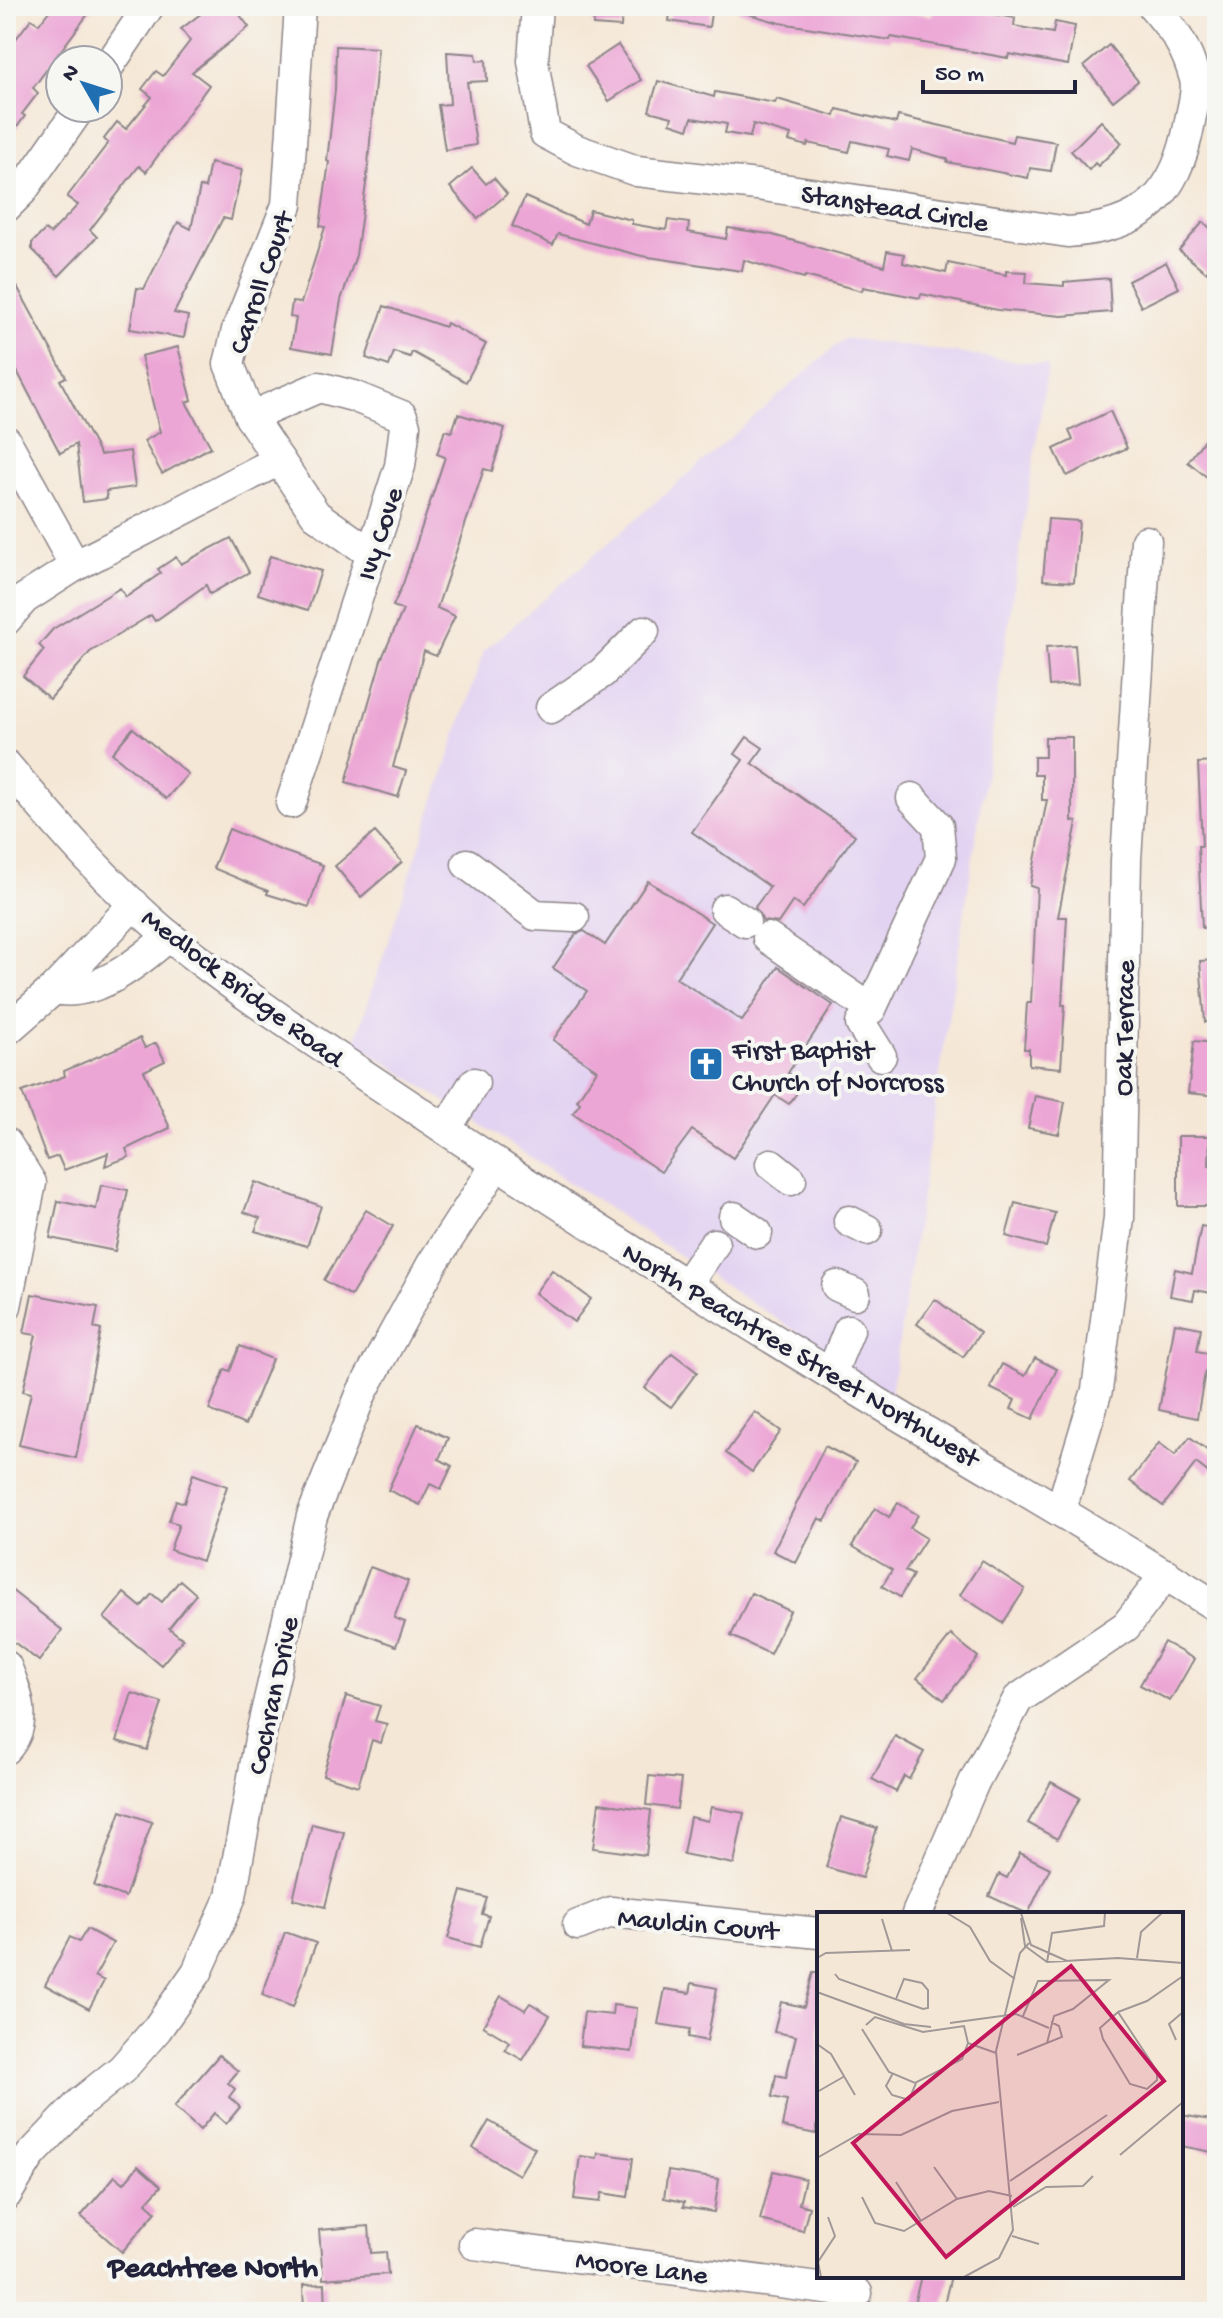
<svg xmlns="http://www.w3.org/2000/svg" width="1223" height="2318" font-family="'Gochi Hand',sans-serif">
<rect width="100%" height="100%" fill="#f6f6f2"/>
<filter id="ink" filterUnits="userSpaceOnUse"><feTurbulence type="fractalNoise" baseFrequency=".0125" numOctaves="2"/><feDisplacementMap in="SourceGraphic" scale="16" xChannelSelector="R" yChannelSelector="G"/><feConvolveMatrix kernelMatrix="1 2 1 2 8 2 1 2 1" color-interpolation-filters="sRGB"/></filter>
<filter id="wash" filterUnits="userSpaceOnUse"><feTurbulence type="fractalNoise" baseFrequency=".006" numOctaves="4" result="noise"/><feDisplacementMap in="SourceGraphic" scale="32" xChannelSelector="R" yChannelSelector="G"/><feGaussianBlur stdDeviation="1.8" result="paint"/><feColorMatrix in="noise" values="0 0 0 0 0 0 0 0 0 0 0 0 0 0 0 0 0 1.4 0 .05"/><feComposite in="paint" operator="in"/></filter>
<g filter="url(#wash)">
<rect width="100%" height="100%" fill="#f5e7d6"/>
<path fill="#e3d3f2" d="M845 338 1048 365 891 1394 355 1042 484 651Z"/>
<g id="blocks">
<g fill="#eca6d5">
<path d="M53 6H94L33 88 38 93 22 114 25 116 6 142V52L31 19 39 24Z"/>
<path d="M211 6H233L249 27 192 72 209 85 146 172 139 166 90 230 97 237 59 276 32 249V243L45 230 50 234 78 205 67 197 108 143 104 139 117 122 126 129 152 97 142 89 156 71 163 76 190 41 181 29Z"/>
<path d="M595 6H622L621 27 593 25Z"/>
<path d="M671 6H712L709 27 669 21Z"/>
<path d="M739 6H897L896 9 932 16 934 6H945L1015 18 1014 26 1053 33 1055 22 1075 26 1068 65 1009 54 1008 58 891 37 890 40 780 23 738 11Z"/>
<path d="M618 45 641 80 609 101 586 66Z"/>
<path d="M1109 45 1138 81 1113 101 1084 66Z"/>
<path d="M336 46 378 48 367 177 356 255 341 300 332 354 291 347 296 318 290 317 292 302 301 303 325 227 320 226 329 162 327 161 335 90Z"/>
<path d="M447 52 476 54 477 61 486 60 487 81 467 82 476 145 445 150 438 105 450 104Z"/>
<path d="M658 81 714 97 715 92 775 103 777 99 835 116 837 109 896 123 898 116 1012 142 1014 135 1056 142 1051 171 1030 168 1028 178 947 162 948 159 912 149 909 161 887 156 889 149 852 141 849 152 808 143 807 146 789 141 791 135 753 124 750 137 725 133 727 124 692 118 688 129 670 123 672 117 649 111Z"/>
<path d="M1101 121 1122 143 1098 166 1095 163 1089 170 1071 151Z"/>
<path d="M210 163 242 170 231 220 223 218 174 313 188 316 184 338 130 329 137 288 144 289 178 222 191 229 200 187 205 188Z"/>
<path d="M472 168 486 184 494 178 507 194 478 219 450 187Z"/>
<path d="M525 197 586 224 590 210 632 220V224L666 230 668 220 689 223 688 232 726 239 728 228 769 234 884 266 887 251 904 254 903 263 946 273 948 263 1006 275V271L1027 272 1026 283 1064 286V282L1109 278 1111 312 1062 316 998 310 921 294 920 298 863 287 862 291 805 276 804 278 744 260 742 271 642 256 558 234 553 245 512 226Z"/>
<path d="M1203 222 1217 234V259L1206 272 1179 250Z"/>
<path d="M1166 262 1179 288 1141 307 1128 281Z"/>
<path d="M6 266 66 377 60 380 100 455 130 451 135 487 106 491 107 499 83 502 76 444 60 453 6 350Z"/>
<path d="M384 306 445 327 447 323 486 344 466 382 412 352 410 357 394 352 389 366 366 358Z"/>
<path d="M178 347 192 400 186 402 211 447 162 474 144 441 160 432 141 356Z"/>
<path d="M1110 411 1127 448 1067 476 1054 449 1073 440 1069 431Z"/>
<path d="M458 414 505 428 492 471 484 469 437 608 455 616 436 656 424 651 393 767 406 771 398 797 346 782 381 660 403 610 393 606 403 584 445 457 437 454 445 430 452 432Z"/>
<path d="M1204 440 1217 450V485L1188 462Z"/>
<path d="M1048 519 1079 521 1074 582 1043 580Z"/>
<path d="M231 538 249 572 210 594 206 585 155 621 151 615 90 652 50 699 23 676 44 650 39 645 53 629 120 588 126 597 161 573 158 569 176 557 181 564Z"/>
<path d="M270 556 321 571 308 610 258 594Z"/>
<path d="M1075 645 1078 684 1049 686 1046 647Z"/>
<path d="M133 728 188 774 166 799 112 753Z"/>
<path d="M747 737 763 748 752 763 855 835 803 908 793 901 778 923 763 921 755 907 770 887 692 832 743 760 735 754Z"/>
<path d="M1045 737H1072V821L1077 822 1058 917H1067L1062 1005H1065L1061 1068 1029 1065V1049H1024L1027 1003H1031L1037 888 1030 886 1047 800H1042V775H1034V757H1045Z"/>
<path d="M1217 762V927L1202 928 1198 846H1202L1198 763Z"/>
<path d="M229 829 280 850 323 865 309 907 267 894 268 891 213 868Z"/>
<path d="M375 832 402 862 361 897 335 866Z"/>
<path d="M648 881 712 923 676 978 742 1021 778 967 833 1005 788 1073 804 1083 789 1104 775 1095 733 1158 692 1130 661 1172 573 1113 580 1103 577 1100 597 1070 553 1040 587 991 553 968 576 934 584 931 605 945Z"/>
<path d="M1217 960V1021L1205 1022 1200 961Z"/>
<path d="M140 1038 145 1048 156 1043 165 1061 144 1071 170 1128 126 1149 129 1157 105 1166 108 1153 64 1170 58 1156 47 1160 22 1092 65 1076 64 1071Z"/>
<path d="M1194 1041 1217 1043V1096L1188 1093Z"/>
<path d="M1035 1096 1065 1102 1059 1134 1028 1128Z"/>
<path d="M1178 1136H1210L1209 1165 1217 1167V1200H1209L1208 1206H1178Z"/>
<path d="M255 1182 321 1206 307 1246 255 1231 260 1218 244 1212Z"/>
<path d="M101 1185 128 1190 115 1251 50 1238 58 1201 96 1209Z"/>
<path d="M1015 1203 1055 1213 1046 1247 1006 1236Z"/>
<path d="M366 1210 393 1226 351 1296 324 1280Z"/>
<path d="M1201 1226 1217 1229V1294L1195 1290 1193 1300 1170 1296 1175 1269 1192 1273Z"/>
<path d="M552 1270 591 1299 574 1322 535 1293Z"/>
<path d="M32 1294 98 1307 94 1328 101 1330 76 1458 19 1445 31 1393 23 1391 36 1335 24 1333Z"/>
<path d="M935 1299 980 1333 963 1357 917 1324Z"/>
<path d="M1175 1323 1201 1328 1197 1351 1212 1354 1208 1373 1205 1372 1197 1418 1159 1410Z"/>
<path d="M240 1346 272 1359 245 1425 209 1410 225 1369 230 1371Z"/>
<path d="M672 1353 697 1372 671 1407 645 1388Z"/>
<path d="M1035 1358 1057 1369 1033 1419 1011 1409 1015 1400 990 1388 1002 1364 1025 1376Z"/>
<path d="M755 1412 781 1431 752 1472 726 1453Z"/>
<path d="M418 1424 448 1438 439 1459 452 1466 441 1489 430 1484 420 1505 388 1490Z"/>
<path d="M1190 1437 1217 1458V1463L1209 1473 1196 1463 1163 1506 1130 1481 1159 1443 1175 1455Z"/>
<path d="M825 1446 856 1462 825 1521 819 1518 796 1563 773 1551Z"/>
<path d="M193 1474 227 1486 202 1561 170 1550 179 1524 169 1521 176 1500 184 1503Z"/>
<path d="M898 1503 918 1515 910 1528 926 1538 905 1571 913 1575 900 1597 882 1586 892 1570 852 1546 875 1508 889 1517Z"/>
<path d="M982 1561 1025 1589 1003 1623 960 1595Z"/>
<path d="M370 1567 408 1581 394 1618 405 1622 396 1646 347 1628Z"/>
<path d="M180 1580 196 1594 169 1628 183 1639 161 1665 104 1618 124 1593 141 1607 152 1594 162 1602Z"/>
<path d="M6 1586 62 1630 39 1661 6 1636Z"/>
<path d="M751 1593 790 1611 770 1654 731 1636Z"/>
<path d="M951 1635 978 1657 944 1700 917 1678Z"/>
<path d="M1164 1642 1194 1659 1170 1701 1140 1685Z"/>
<path d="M132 1693 162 1703 147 1750 117 1741Z"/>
<path d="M346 1696 380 1706 375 1721 387 1724 381 1743 372 1740 358 1786 323 1775Z"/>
<path d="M895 1736 924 1752 909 1779 904 1776 896 1792 872 1779Z"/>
<path d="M649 1776 681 1779 677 1809 646 1805Z"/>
<path d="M1051 1782 1080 1798 1057 1839 1028 1823Z"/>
<path d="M599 1803 651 1810 646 1855 593 1848Z"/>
<path d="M711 1807 744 1813 734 1864 683 1854 690 1817 708 1821Z"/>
<path d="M121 1811 152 1822 125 1897 94 1886Z"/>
<path d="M841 1817 877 1828 862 1878 826 1867Z"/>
<path d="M312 1824 344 1832 325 1907 293 1899Z"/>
<path d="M1020 1853 1050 1868 1028 1914 989 1896 999 1874 1007 1878Z"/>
<path d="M462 1891 487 1898 482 1914 489 1916 480 1947 448 1938Z"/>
<path d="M87 1929 113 1943 95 1976 104 1981 89 2009 45 1985 70 1937 79 1942Z"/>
<path d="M285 1932 316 1943 293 2007 262 1995Z"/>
<path d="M813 1972H819V2117L816 2134 782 2127 787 2100 772 2097 776 2075 786 2077 796 2036 774 2032 781 2002 804 2007Z"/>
<path d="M692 1983 717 1988 707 2041 688 2037 690 2029 658 2024 665 1989 690 1993Z"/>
<path d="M501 1996 525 2010 530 2003 550 2015 523 2060 505 2050 510 2042 483 2026Z"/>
<path d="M613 2005 637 2008 632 2052 580 2046 584 2012 612 2015Z"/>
<path d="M219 2055 238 2071 228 2083 235 2089 229 2097 240 2107 226 2124 214 2113 200 2130 174 2107Z"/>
<path d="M1181 2115 1217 2121V2153L1181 2146Z"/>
<path d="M489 2121 535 2148 519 2175 473 2148Z"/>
<path d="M598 2153 633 2158 628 2197 602 2193 600 2202 574 2199 580 2156 597 2158Z"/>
<path d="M138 2166 161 2186 146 2203 156 2212 122 2252 81 2216 115 2176 124 2183Z"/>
<path d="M668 2171 719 2179 714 2212 683 2207 684 2202 664 2198Z"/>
<path d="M773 2171 805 2179 799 2204 809 2207 803 2231 760 2220Z"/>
<path d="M369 2226 371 2253 386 2252 388 2274 323 2279 319 2230Z"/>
<path d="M921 2276H951L942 2312H912Z"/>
<path d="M325 2284 326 2312H304L303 2285Z"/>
</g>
</g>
</g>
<g filter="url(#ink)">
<use href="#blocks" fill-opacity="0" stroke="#8c8488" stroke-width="2"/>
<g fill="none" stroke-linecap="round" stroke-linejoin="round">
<g stroke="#8c8488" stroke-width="33">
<g id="minor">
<path d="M300 6 287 205 237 330 229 364 250 417 316 515 372 554"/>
<path d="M537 6 533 61 545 133 577 150 637 171 757 185 1068 232C1143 227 1177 196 1190 121 1192 109 1198 91 1195 79 1186 46 1175 32 1153 6"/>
<path d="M108 67 149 6"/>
<path d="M6 207 22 191 80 108"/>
<path d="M250 417 319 387 353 396 402 416 405 426 400 466 291 803"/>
<path d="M6 441 75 566"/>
<path d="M6 620 24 599 75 566 279 460"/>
<path d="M551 708 602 673 644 631"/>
<path d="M6 765C57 825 109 886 170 937 259 1009 357 1069 451 1133 593 1228 739 1319 885 1407 996 1474 1108 1538 1217 1607"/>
<path d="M467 864 535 915 574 917"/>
<path d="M725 909 745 922"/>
<path d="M768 938 871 1009 941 858 938 826 912 798"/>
<path d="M54 989 134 904"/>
<path d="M861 1024 881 1056"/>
<path d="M6 1031 54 989C96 998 139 962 169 936"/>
<path d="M446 1129 474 1083"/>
<path d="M6 1143 31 1183 6 1306"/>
<path d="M771 1164 791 1180"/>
<path d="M734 1217 757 1233"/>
<path d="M849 1221 867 1230"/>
<path d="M686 1285 714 1244"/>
<path d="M837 1286 855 1294"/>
<path d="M831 1374 849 1330"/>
<path d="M1061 1509 1097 1390 1119 1218 1126 860 1146 541"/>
<path d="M6 1666C18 1695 29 1723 6 1749"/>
<path d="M917 1914 974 1782 1018 1699 1126 1626 1166 1574"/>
<path d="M578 1925 611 1912 819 1933"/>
<path d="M6 2195 30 2156 80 2103 122 2069 157 2029 197 1972 231 1896 261 1734 312 1516 362 1392 432 1264 497 1164"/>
<path d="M474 2244 857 2293"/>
</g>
</g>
<use href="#minor" stroke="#fff" stroke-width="30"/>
</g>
</g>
<defs>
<g id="church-square" transform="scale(1.8)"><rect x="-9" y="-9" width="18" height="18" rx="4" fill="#1f6fb2" stroke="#f6f6f2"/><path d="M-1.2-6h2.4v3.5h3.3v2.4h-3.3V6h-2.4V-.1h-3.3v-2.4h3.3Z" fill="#fff"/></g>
</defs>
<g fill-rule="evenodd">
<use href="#church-square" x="706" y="1064"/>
</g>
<g text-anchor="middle" stroke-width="8" stroke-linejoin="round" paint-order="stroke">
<g font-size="28" fill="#22223b" stroke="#f6f6f2">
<text transform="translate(895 206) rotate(9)" y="10">Stanstead Circle</text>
<text transform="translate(259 282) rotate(-71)" y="10">Carroll Court</text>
<text transform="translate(378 533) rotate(-72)" y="10">Ivy Cove</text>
<text transform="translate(244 986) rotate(37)" y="10">Medlock Bridge Road</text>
<text transform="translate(1122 1028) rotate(-89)" y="10">Oak Terrace</text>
<text transform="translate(802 1353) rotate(31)" y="10">North Peachtree Street Northwest</text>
<text transform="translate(271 1695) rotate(-78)" y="10">Cochran Drive</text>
<text transform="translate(698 1922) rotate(5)" y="10">Mauldin Court</text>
<text transform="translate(642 2265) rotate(7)" y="10">Moore Lane</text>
</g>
<g font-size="28" fill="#22223b" stroke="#f6f6f2" text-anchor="start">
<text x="732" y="1058">First Baptist<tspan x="732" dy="32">Church of Norcross</tspan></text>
</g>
<g font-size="30" font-weight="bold" fill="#22223b" stroke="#f6f6f2">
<text x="213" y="2276">Peachtree North</text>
</g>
</g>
<g transform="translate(817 1912)">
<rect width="366" height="366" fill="#f5e7d6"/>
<path fill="none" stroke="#a19898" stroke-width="2" d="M130 1 153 15 173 49 198 67M204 1 214 33 250 49M204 6 208 34 230 50 301 46 366 51M65 7 75 39M0 46 9 41 93 38M320 46 324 20 345 1M230 50 235 21 287 14 288 1M18 62 22 67 106 97 111 96V78L105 71 87 67 79 87M0 80 87 112 114 115M301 100 340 159V168L330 177 313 172 286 127 283 116ZM301 100 330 89 366 64M206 104 221 69 292 68 256 97 237 104 230 131M133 111 199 102 232 116M45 117 72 160 98 171 145 147 151 131 147 114 106 120 58 105 49 113M359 128 352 112 366 100M151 131 179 141M0 132 14 142 38 183M200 143 245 125 242 114 234 110M76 161 69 174 75 183 92 188 99 171M0 180 28 164M303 243 366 190M0 246 42 222 84 223 135 199 182 190M117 255 140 287M193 269 290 203M79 270 104 309M45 285 58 311 87 319 140 287 172 279 195 284M196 295 229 275 266 274 276 264M195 324 222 332M4 365 1 350 18 324 11 305M147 365 182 346 196 318 179 139 203 41 212 31"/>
<path fill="#c2185b" fill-opacity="0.15" stroke="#c2185b" stroke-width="4" d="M254 54 347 169 129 345 36 231Z"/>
<rect width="366" height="366" fill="none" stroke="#22223b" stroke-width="4"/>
</g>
<rect width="1223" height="2318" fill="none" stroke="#f6f6f2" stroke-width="32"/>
<g transform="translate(84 84) rotate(309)"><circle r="38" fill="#f6f6f2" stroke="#a1a1a9" stroke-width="2"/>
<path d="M0-6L14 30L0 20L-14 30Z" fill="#1f6fb2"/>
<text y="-12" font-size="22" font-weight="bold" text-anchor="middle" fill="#22223b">N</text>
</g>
<path d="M923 80v12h152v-12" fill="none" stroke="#22223b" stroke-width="4"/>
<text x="935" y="80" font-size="24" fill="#22223b" stroke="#f6f6f2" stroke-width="6" paint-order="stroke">50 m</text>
</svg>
